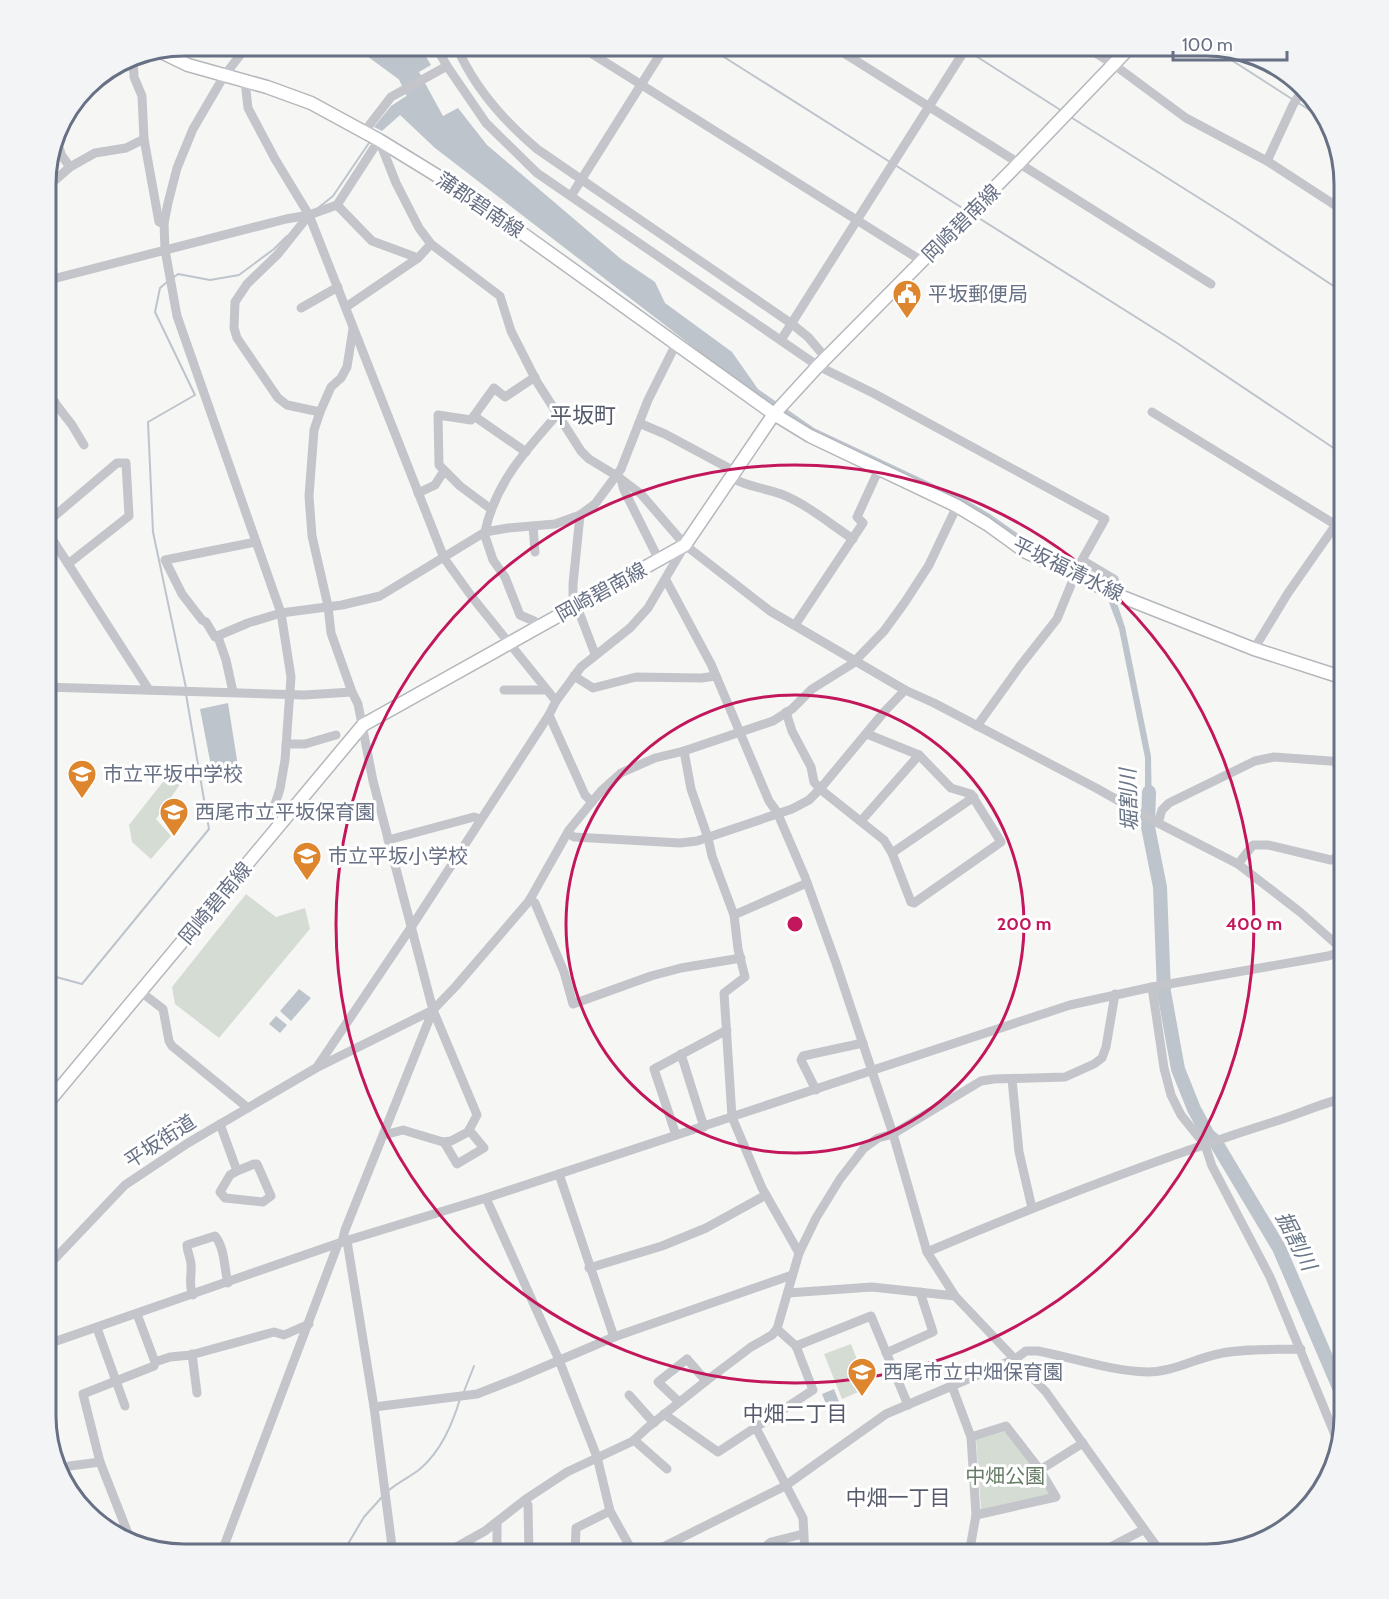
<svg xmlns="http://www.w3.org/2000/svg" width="1389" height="1599" font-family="Cabin,'Noto Sans JP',sans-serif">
<rect width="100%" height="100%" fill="#f6f7f4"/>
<g fill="#d5dcd4">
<path d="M170 773 181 783 156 819 171 836 151 859 132 842 129 825Z"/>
<path d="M246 894 276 917 305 908 310 929 219 1038 175 1004 172 987Z"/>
<path d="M851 1344 868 1388 842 1399 824 1354Z"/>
<path d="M1005 1431 1037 1472 1051 1495 981 1510 976 1440Z"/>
</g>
<g fill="#bec4cc">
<path d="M352 45H419L431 65 419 72 443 116 458 108 487 145 621 259 655 282 665 303 732 352 758 389 814 428 963 498 990 514 1017 533 1105 581 1116 600 1125 627 1151 756 1152 811 1145 809V758L1119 629 1102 584 810 432 761 399 435 148 400 115 382 131 374 127 391 106 417 89 412 76 401 81Z"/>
<path d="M228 703 238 766 212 771 200 709Z"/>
<path d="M299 989 311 998 291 1021 280 1011Z"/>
<path d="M276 1016 287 1025 280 1033 269 1024Z"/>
<path d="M834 1389 840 1404 828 1409 822 1394Z"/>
</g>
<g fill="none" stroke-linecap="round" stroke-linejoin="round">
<g stroke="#bec4cc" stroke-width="2">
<path d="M705 45 890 162"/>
<path d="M1208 45 1292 99"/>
<path d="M968 51 1062 111"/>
<path d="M1297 102 1322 118"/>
<path d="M1069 116 1234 220 1344 293"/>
<path d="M895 165 967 211"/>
<path d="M318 208 333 196 371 140"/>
<path d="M974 215 1177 343 1344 455"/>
<path d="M174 277 178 274 210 280 239 275 274 249 287 236"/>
<path d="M167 282 160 288 155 312 195 395 148 422 153 532 186 688"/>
<path d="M45 974 82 984 209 829 186 694"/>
<path d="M463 1394 474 1366"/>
<path d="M388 1491C398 1482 410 1477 420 1469 441 1451 452 1425 460 1399"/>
<path d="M342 1554 364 1517 382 1497"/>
</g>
<g stroke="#bec4cc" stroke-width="14">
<path d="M394 45 405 76 416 99"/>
<path d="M1149 792 1148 827 1160 887 1164 992 1178 1069 1194 1109 1208 1135 1215 1141 1279 1248 1344 1399"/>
</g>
<g stroke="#b4b7bc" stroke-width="15">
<g id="major">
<path d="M157 50 188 65 267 87 311 103 379 140 449 183 505 221 774 414 810 436 957 506 987 524 1026 552 1075 575 1120 596 1254 649 1344 678"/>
<path d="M45 1106 363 725 685 545 774 414 818 366 1018 164 1132 45"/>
</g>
</g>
<g stroke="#c3c5ca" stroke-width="9">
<path d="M248 45 224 76 193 129 177 168 168 203 164 223 165 250 177 316 281 613 291 677 285 760 280 789 274 807 276 819 281 823"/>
<path d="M435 45 447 66 486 123 537 173 818 366 873 393 1105 519 1082 560 1114 579 1120 596"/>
<path d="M456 45C473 86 504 121 537 149L792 324 808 337 826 358"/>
<path d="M578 45 922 261"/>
<path d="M831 45 1211 284"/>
<path d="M1083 45 1113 64 1186 118 1267 161 1344 211"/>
<path d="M133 55 134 77 142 96 144 139 159 222 164 223"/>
<path d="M245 81 248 108 275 159 309 215 444 558 472 597 556 701"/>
<path d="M90 82 107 70"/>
<path d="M364 132 391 97 447 66"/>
<path d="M55 137 62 156 70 167"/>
<path d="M379 140 396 183 419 228 431 244 500 296 511 331 537 382 581 451 589 459 617 476 641 494 685 545 770 611 905 690 934 703 1096 788 1158 823 1238 864 1300 912 1344 951"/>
<path d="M1267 161 1293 105 1303 89"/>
<path d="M45 189 70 167 95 153 126 148 144 139"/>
<path d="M571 196 666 45"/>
<path d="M337 205 372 241 418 258"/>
<path d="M309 215 278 254 247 284 235 302 234 328 237 338 278 398 287 405 320 412"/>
<path d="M45 281 286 219 309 215 337 205 379 140"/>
<path d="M346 307 418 258 431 244"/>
<path d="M301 308 338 287"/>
<path d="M353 329 347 367 341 378 331 387 320 412 314 430 309 496 312 536 328 606 331 633 352 692 358 704 373 781 433 1010 477 1115 468 1132 451 1141 443 1142 403 1130 384 1135"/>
<path d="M781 340 968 45"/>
<path d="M45 390 72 425 84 445"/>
<path d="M45 410 55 402"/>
<path d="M1152 412 1336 525"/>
<path d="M474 416 526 452"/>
<path d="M639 423 665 434 736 472"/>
<path d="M732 478C748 487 765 488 781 494 807 504 830 524 853 539"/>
<path d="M621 479 624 490 659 560"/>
<path d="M418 493 435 485 444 471"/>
<path d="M491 509 460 486 439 465 438 415 471 420 494 388 505 397 535 377"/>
<path d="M580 515 573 584V596L595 654"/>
<path d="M45 524 117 463H126L129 516 68 564"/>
<path d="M533 526 535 552"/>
<path d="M45 528 149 690"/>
<path d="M485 532C495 484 525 451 557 415"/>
<path d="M484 533 493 560 505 577 520 615 534 621 536 627"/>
<path d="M256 542 165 560 182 594 202 620 206 622 215 637 248 623 281 613 342 605 380 596 485 532 508 528 555 524 580 515 595 504 621 469 648 400 676 344"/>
<path d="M666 580 711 664 769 801 777 812 805 877 836 963 893 1134 927 1252 955 1296 1046 1392 1162 1554"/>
<path d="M795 625 863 523 857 517 879 469"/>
<path d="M218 637 226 660 233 692"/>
<path d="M1254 649 1288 593 1344 513"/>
<path d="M574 676 593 688 636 677 701 678 716 676"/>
<path d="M45 687 304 695 352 692"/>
<path d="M504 690H545"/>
<path d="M786 712 792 731 811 767 814 782 820 789 884 840 892 853 911 902 914 903 1001 842 971 794 951 788 919 755 867 734"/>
<path d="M549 715 585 795 592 802"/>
<path d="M977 726 1020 666 1057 619 1075 575"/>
<path d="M286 744H305L336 735"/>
<path d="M684 751 691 789 708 838 712 856 734 915 738 949 745 977 724 993 732 1117 762 1188 799 1253"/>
<path d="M861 821 919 755"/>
<path d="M1158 823 1162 810 1169 803 1255 761 1274 757 1344 762"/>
<path d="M568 833 574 837 680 843 697 841 792 809 809 800 820 789 884 712 905 690"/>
<path d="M388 840 474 817 480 819"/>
<path d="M892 853 974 797"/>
<path d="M1238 864 1253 845H1268L1331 860 1344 855"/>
<path d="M530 899 535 903 564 972 573 1004 651 976 681 968 741 958"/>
<path d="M734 915 807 883"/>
<path d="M1342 951 1344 978"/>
<path d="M1152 987 1164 1068 1171 1095 1181 1115 1205 1145 1212 1166 1270 1277 1338 1442"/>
<path d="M141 992 163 1009 169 1041 172 1046 248 1108"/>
<path d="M681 1054 704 1127"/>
<path d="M317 1067 412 926 549 715 556 701 581 667 630 628 648 608 685 545"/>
<path d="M1012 1079 1019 1152 1032 1208"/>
<path d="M45 1083 54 1094"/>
<path d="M816 1090 801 1060 803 1056 863 1043"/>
<path d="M220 1124 237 1171 254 1164H257L271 1196 263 1202 225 1198 220 1192 230 1175 237 1171"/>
<path d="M676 1135 654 1069 727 1030"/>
<path d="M444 1142 457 1164 484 1148 469 1130"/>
<path d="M559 1174 614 1337"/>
<path d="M486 1198 559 1360 597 1457 610 1511 634 1554"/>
<path d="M347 1241 374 1407 393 1554"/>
<path d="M342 1242 345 1230 433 1010"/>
<path d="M927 1252C1040 1204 1154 1160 1270 1123 1295 1116 1319 1104 1344 1098"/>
<path d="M589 1268 662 1246 706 1228 766 1195"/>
<path d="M45 1269 125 1185 188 1143 316 1068 433 1010 456 986 529 901 569 830 601 791 621 773 655 758 684 751 773 721 792 709 812 689 852 664 884 631 905 602 929 565 957 506"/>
<path d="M788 1293 872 1287 955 1296"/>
<path d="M193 1295C188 1285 192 1276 191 1265 191 1258 187 1252 187 1245L215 1236C225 1248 224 1268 228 1283"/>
<path d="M137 1314 155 1362 170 1357 191 1355 274 1332 284 1335 309 1324"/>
<path d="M97 1328 125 1406"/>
<path d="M45 1345 342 1242 486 1198 1070 1005 1152 987 1328 956 1344 951"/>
<path d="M796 1346 871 1316 908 1405"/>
<path d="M886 1353 933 1332 920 1292"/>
<path d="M192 1354 197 1393"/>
<path d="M952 1386 971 1437 976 1515 969 1554"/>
<path d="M629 1395 654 1423"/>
<path d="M679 1402 658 1382 687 1359 706 1381"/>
<path d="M374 1407 477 1394 518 1378 614 1337 792 1275"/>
<path d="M664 1414 718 1452 813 1390 796 1346 777 1329"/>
<path d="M756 1428 803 1518 805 1554"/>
<path d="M971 1437 1006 1426 1040 1470 1056 1497 976 1515"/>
<path d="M634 1440 667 1469"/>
<path d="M100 1462 83 1394 154 1366 155 1362"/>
<path d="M62 1467 100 1462 131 1541"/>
<path d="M1040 1470 1083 1443"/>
<path d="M525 1500 528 1505 529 1554"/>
<path d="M469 1540V1554"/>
<path d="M221 1554 338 1244"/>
<path d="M444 1554 485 1531 526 1499 567 1472 633 1441 647 1428 706 1381 751 1347 772 1335 777 1329 799 1253 816 1218 840 1179 864 1148 878 1138 893 1134 981 1081 994 1079 1065 1077 1094 1064 1102 1058 1106 1047 1115 994"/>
<path d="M497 1554V1522"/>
<path d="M575 1554 576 1528 610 1511"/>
<path d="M649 1554 785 1486 886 1414 1015 1359 1026 1351H1038C1074 1358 1111 1371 1147 1372 1173 1372 1194 1359 1218 1354 1245 1348 1274 1350 1301 1349"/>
<path d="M757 1554 771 1542 803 1534"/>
<path d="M1097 1554 1143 1530"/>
</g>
<use href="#major" stroke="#fff" stroke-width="12"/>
</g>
<g fill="none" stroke="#c2185b" stroke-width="3">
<circle cx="795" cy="924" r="229"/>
<circle cx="795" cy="924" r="459"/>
</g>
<defs>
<g id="civic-pin" transform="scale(1.5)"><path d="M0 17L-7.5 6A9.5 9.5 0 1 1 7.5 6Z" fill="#de862e" stroke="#fff"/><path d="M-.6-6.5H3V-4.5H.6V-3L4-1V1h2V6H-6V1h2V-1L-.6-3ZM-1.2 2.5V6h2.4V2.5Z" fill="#fff"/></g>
<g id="school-pin" transform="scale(1.5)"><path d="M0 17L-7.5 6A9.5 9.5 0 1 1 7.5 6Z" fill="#de862e" stroke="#fff"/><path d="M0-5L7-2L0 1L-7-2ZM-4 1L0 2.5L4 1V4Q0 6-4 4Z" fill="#fff"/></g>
</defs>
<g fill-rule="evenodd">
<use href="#civic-pin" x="907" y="294"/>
<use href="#school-pin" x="82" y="774"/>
<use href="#school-pin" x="174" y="812"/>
<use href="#school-pin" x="307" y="856"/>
<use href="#school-pin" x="862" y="1372"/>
</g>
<g text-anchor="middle" stroke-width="6" stroke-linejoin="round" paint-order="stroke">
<g font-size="20" fill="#677084" stroke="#fff">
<text transform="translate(480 205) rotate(34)" y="7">蒲郡碧南線</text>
<text transform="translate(961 223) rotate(-45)" y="7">岡崎碧南線</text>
<text transform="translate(1068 569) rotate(26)" y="7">平坂福清水線</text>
<text transform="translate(601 592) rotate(-29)" y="7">岡崎碧南線</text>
<text transform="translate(215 903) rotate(-50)" y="7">岡崎碧南線</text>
<text transform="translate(160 1141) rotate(-33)" y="7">平坂街道</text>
</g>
<g font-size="20" fill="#677084" stroke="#fff" text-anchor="start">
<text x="928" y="301">平坂郵便局</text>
<text x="103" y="781">市立平坂中学校</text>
<text x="195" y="819">西尾市立平坂保育園</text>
<text x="328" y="863">市立平坂小学校</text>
<text x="883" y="1379">西尾市立中畑保育園</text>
</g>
<g font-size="20" fill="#667c67" stroke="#fff">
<text x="1005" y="1483">中畑公園</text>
</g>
<g font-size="21" font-style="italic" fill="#687687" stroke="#fff">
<text transform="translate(1129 800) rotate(-92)" y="7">堀割川</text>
<text transform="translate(1296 1241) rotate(63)" y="7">掘割川</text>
</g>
<g font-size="21" fill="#555b6a" stroke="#fff">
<text x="795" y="1421">中畑二丁目</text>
<text x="898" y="1505">中畑一丁目</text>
</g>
<g font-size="22" fill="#555b6a" stroke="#fff">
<text x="583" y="423">平坂町</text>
</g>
</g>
<path d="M0 0H1389V1599H0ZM184 56H1206A128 128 0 0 1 1334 184V1416A128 128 0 0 1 1206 1544H184A128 128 0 0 1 56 1416V184A128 128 0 0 1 184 56Z" fill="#f3f4f5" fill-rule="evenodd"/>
<path fill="none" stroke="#677084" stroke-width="3" d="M184 56H1206A128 128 0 0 1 1334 184V1416A128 128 0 0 1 1206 1544H184A128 128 0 0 1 56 1416V184A128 128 0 0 1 184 56Z"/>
<circle cx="795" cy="924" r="9" fill="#c2185b" stroke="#fff" stroke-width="3"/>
<g font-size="18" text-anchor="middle" font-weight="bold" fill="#c2185b" stroke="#fff" stroke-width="6" stroke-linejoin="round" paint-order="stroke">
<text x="1024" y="930">200 m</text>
<text x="1254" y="930">400 m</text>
</g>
<path d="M1173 51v9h114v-9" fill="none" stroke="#677084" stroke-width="3"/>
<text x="1182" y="51" font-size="18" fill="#677084" stroke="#ffffff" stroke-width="4.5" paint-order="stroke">100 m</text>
</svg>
